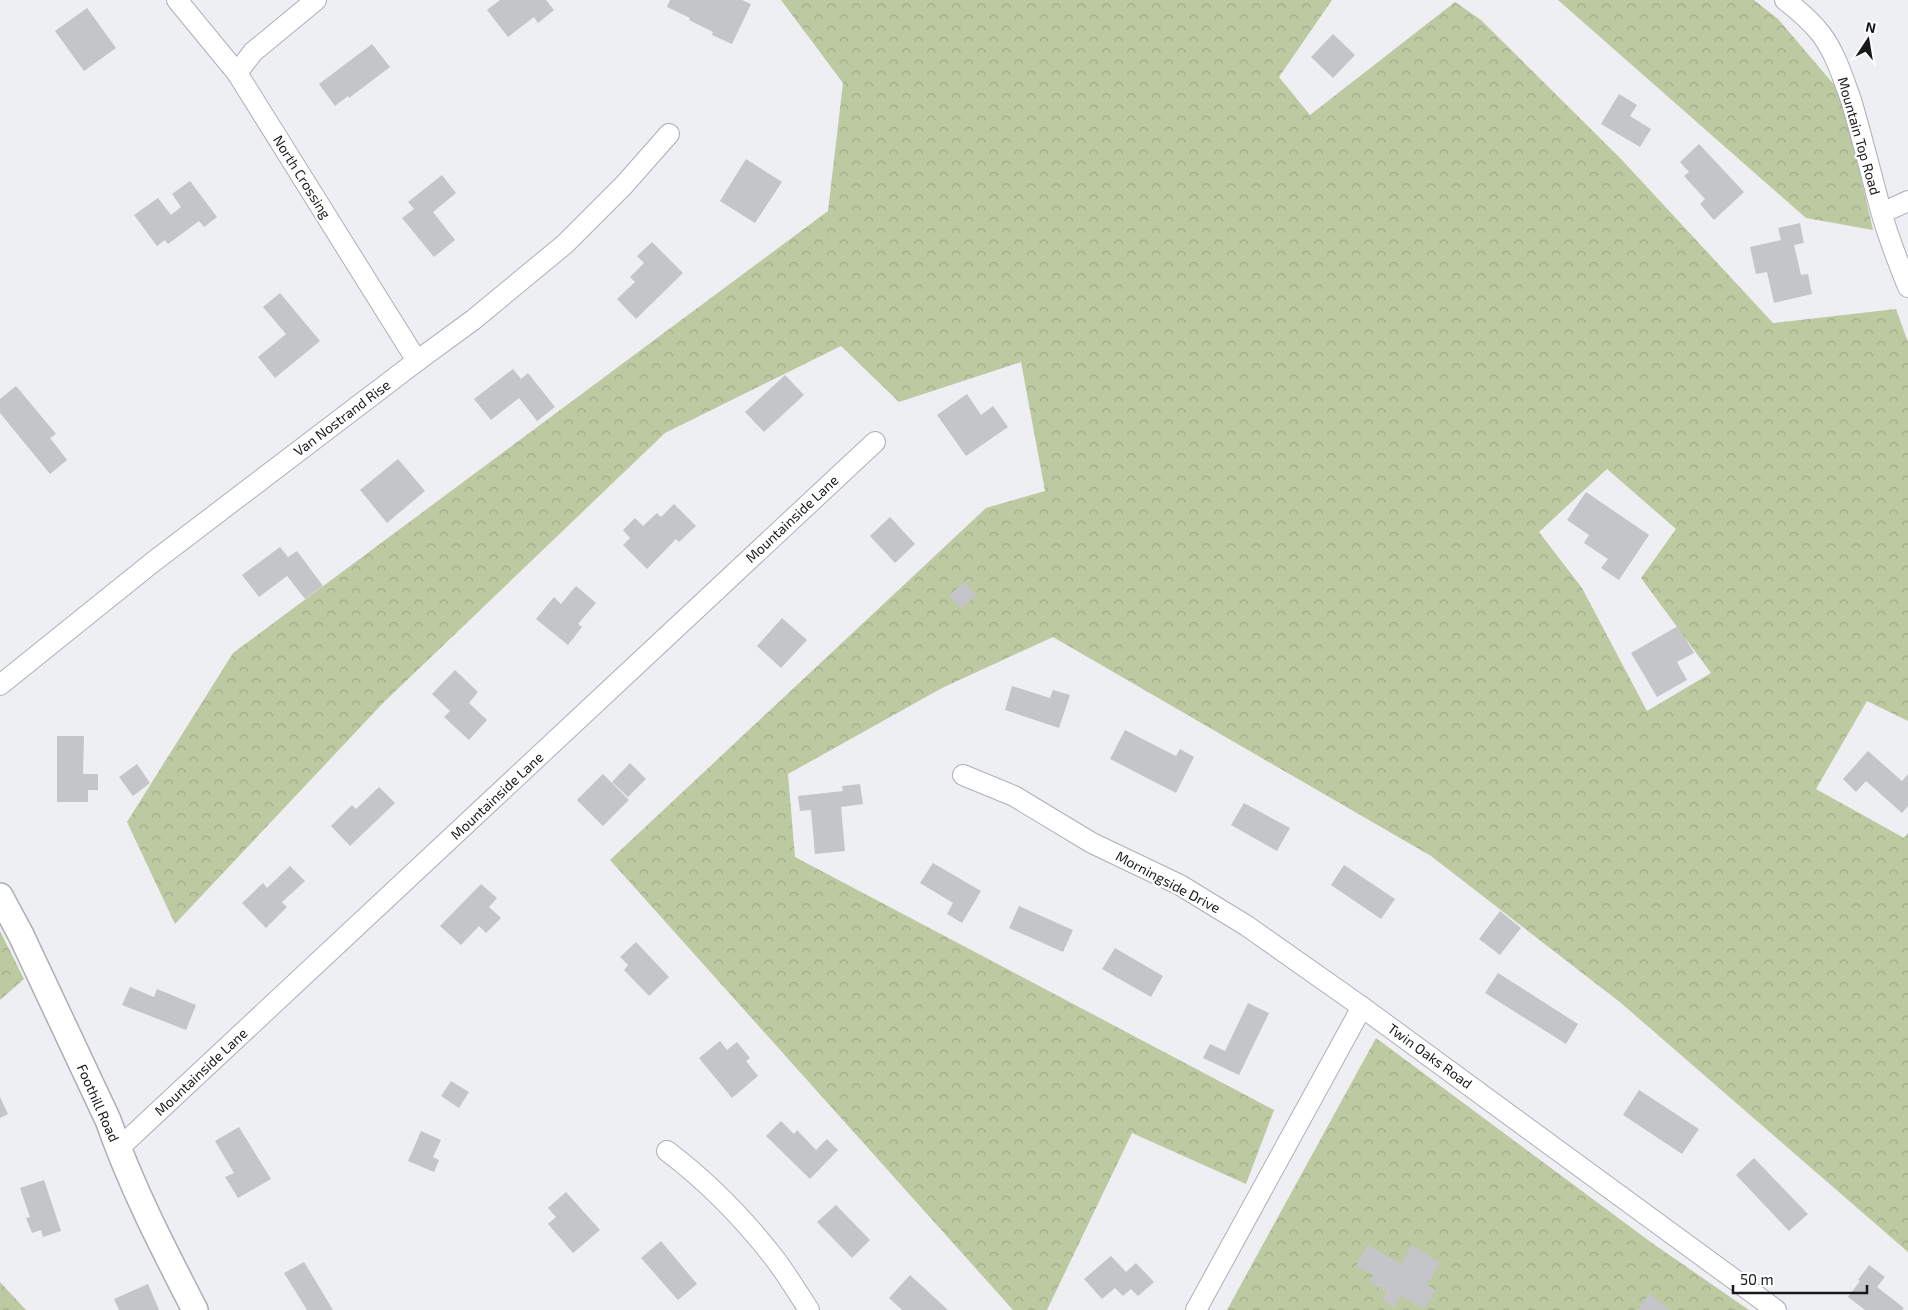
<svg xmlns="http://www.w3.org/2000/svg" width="1908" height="1310" font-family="'Exo 2',sans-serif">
<defs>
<pattern id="forest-crowns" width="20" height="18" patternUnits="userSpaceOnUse" patternTransform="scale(1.25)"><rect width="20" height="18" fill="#bcc9a1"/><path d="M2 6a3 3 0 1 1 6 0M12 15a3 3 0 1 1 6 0" fill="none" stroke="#a1ac8a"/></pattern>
</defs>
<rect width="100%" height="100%" fill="#eeeff3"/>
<g fill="url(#forest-crowns)" fill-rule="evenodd">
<path d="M781 0H1332L1279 77 1310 115 1455 2 1481 20 1621 159 1773 323 1896 309 1908 342V721L1867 701 1816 789 1904 838 1908 833V1252L1621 1003 1431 856 1053 637 942 688 788 774 795 857 1274 1110 1246 1184 1132 1133 1047 1310H1013L610 860 986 508 1045 491 1021 362 899 402 841 346 665 433 383 703 175 924 127 822 233 653 828 211 843 83ZM1607 469 1676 529 1641 578 1711 673 1647 711 1582 588 1539 532Z"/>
<path d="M1558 0H1754L1778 19 1842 94 1873 230 1806 218Z"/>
<path d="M0 931 24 979 0 1000Z"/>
<path d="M1376 1038 1652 1243 1749 1310H1227Z"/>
<path d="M0 1282 26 1310H0Z"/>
</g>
<g fill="#c4c5c9">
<path d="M500 0H546L554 10 538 23 534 17 508 37 487 10Z"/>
<path d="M670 0H742L751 4 732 44 712 35 713 32 689 20 690 18 667 7Z"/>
<path d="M87 8 116 48 84 71 55 31Z"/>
<path d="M1333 34 1355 55 1333 78 1311 57Z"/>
<path d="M372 44 390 67 349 98 348 96 335 106 319 84Z"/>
<path d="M1619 94 1637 105 1630 116 1651 129 1640 147 1601 124Z"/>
<path d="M1699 144 1744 192 1714 220 1700 204 1705 199 1684 176 1689 172 1680 162Z"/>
<path d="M746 159 782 182 755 223 720 201Z"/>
<path d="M442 175 456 193 433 212 455 240 434 257 402 218 414 209 408 202Z"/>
<path d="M190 181 217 217 204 227 199 221 168 244 165 240 157 246 134 215 158 198 171 215 181 207 172 194Z"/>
<path d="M1800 223 1804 243 1794 245 1801 275 1808 274 1812 294 1774 303 1767 272 1756 274 1750 247 1781 240 1778 228Z"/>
<path d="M652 242 683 273 636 319 617 299 635 282 630 277 644 263 637 256Z"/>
<path d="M280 293 320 341 275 378 258 357 286 334 263 307Z"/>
<path d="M513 369 521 379 528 373 555 407 537 421 519 398 491 420 474 399Z"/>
<path d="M785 375 804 395 764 432 745 412Z"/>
<path d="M16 386 56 434 50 438 67 460 50 474 0 413V399Z"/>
<path d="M967 394 981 415 993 406 1008 427 966 456 937 415Z"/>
<path d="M398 459 425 491 387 523 360 490Z"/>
<path d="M1586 492 1649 535 1619 580 1601 568 1608 559 1584 543 1589 535 1567 520Z"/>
<path d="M674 504 696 526 679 542 676 539 647 569 623 545 630 538 623 530 635 518 643 526 657 513 661 517Z"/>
<path d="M890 517 915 544 895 563 870 536Z"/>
<path d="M280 547 288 557 297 551 323 586 305 599 287 576 259 597 242 575Z"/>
<path d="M964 582 976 595 961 609 949 596Z"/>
<path d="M576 586 596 603 578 624 582 627 568 645 536 619 554 597 561 604Z"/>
<path d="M782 618 807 640 781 668 757 646Z"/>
<path d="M1678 626 1694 653 1677 662 1687 680 1657 697 1631 653Z"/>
<path d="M455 670 478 692 469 703 487 720 469 740 444 717 450 711 432 694Z"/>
<path d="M1012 686 1050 698 1053 690 1070 695 1059 728 1005 710Z"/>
<path d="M1125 730 1176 756 1180 749 1194 757 1176 793 1110 759Z"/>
<path d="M57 736H84L83 774H98V790H88V802H57Z"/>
<path d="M1868 751 1902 781 1908 774V806L1902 813 1866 781 1856 792 1843 779Z"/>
<path d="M630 763 646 779 628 797 612 782Z"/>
<path d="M137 764 150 783 133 796 119 777Z"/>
<path d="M603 774 629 800 603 826 577 800Z"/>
<path d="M860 784 863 804 841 807 845 851 815 854 811 810 800 811 798 796 843 791 842 786Z"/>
<path d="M379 787 395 803 350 846 331 826 352 805 356 809Z"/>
<path d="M1244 803 1290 828 1277 851 1231 825Z"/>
<path d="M933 863 981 891 962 923 947 914 953 903 920 883Z"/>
<path d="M1344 865 1395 899 1381 919 1331 885Z"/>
<path d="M290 866 305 881 282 902 287 907 266 928 242 903 263 883 267 888Z"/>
<path d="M481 884 497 898 489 907 501 918 486 933 479 926 461 945 440 926Z"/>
<path d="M1019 906 1073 930 1063 952 1009 928Z"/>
<path d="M1500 911 1521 928 1500 955 1479 939Z"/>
<path d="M636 942 669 977 649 996 624 970 628 965 620 957Z"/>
<path d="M1115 948 1163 976 1151 997 1102 969Z"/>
<path d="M1498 973 1578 1024 1566 1044 1485 993Z"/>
<path d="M130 987 154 997 157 989 196 1005 186 1030 122 1005Z"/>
<path d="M1248 1003 1269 1013 1239 1075 1203 1058 1210 1044 1225 1051Z"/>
<path d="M720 1041 727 1050 737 1042 750 1058 746 1061 758 1076 732 1098 699 1058Z"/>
<path d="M451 1081 469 1092 459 1108 441 1096Z"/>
<path d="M1639 1090 1699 1129 1682 1154 1623 1115Z"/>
<path d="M0 1097 8 1114 0 1118Z"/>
<path d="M781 1121 794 1134 797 1130 816 1150 827 1139 838 1150 810 1179 766 1136Z"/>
<path d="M239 1127 271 1179 238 1198 225 1177 234 1173 215 1141Z"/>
<path d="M421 1131 441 1140 433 1157 439 1160 434 1172 408 1161Z"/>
<path d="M1754 1158 1808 1214 1789 1231 1736 1175Z"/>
<path d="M44 1180 61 1231 43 1237 41 1230 32 1233 26 1218 30 1217 20 1188Z"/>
<path d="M566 1192 600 1230 573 1253 548 1224 556 1217 548 1208Z"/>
<path d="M836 1205 870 1240 852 1258 817 1222Z"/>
<path d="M661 1241 697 1284 678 1300 641 1258Z"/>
<path d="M1368 1245 1401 1264 1412 1245 1440 1263 1427 1285 1436 1290 1424 1309 1401 1296 1394 1307 1382 1300 1387 1292 1369 1282 1373 1275 1356 1266Z"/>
<path d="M1111 1256 1126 1272 1136 1263 1154 1282 1138 1296 1131 1289 1123 1296 1115 1288 1102 1299 1084 1279Z"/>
<path d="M304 1262 333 1310H307L284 1273Z"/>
<path d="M1869 1265 1885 1277 1877 1287 1904 1308 1902 1310H1865L1848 1297 1860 1281 1858 1280Z"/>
<path d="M910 1275 948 1310H902L889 1298Z"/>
<path d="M148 1284 159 1310H119L114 1299Z"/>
<path d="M1649 1294 1671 1310H1638Z"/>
</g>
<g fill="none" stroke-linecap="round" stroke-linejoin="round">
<g stroke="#aeafb4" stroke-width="22">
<g id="minor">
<path d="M177 0 237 73 417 361"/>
<path d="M1785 0C1798 10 1811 21 1821 34 1836 54 1843 78 1851 100 1862 137 1871 174 1881 211 1888 237 1898 262 1908 287"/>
<path d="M237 73 253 52 316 0"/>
<path d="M1882 213 1908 201"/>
<path d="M0 685 153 562 417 361 473 320 565 244 624 185 669 134"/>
<path d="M963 775 1014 796 1092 843 1180 885 1247 926 1362 1007 1776 1310"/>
<path d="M118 1149 875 442"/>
<path d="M667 1151C708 1182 744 1219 775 1259 787 1275 798 1293 809 1310"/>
<path d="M1196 1310 1362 1007"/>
</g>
</g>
<g stroke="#aeafb4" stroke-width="28">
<path id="tertiary" d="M0 896 21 935 108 1120C131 1186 163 1248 195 1310"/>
</g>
<use href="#minor" stroke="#fff" stroke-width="20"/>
<use href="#tertiary" stroke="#fff" stroke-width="25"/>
</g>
<g text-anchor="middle" stroke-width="4.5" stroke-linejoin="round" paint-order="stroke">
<g font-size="14" fill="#171819" stroke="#fff">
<text transform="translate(1859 136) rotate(74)" y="5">Mountain Top Road</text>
<text transform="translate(302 177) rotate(58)" y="5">North Crossing</text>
<text transform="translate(342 418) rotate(-37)" y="5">Van Nostrand Rise</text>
<text transform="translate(792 519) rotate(-43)" y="5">Mountainside Lane</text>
<text transform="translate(497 796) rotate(-43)" y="5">Mountainside Lane</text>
<text transform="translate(1168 882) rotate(28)" y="5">Morningside Drive</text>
<text transform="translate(1430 1056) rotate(36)" y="5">Twin Oaks Road</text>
<text transform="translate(201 1072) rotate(-43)" y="5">Mountainside Lane</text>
<text transform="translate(98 1103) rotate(66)" y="5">Foothill Road</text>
</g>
</g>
<g transform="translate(1868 40) rotate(12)" stroke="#ffffff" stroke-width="4" paint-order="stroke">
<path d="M0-4L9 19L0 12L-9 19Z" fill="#171819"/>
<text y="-8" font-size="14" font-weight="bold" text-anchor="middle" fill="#171819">N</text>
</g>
<path d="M1733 1285v8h134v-8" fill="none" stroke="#171819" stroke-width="2.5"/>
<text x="1740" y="1285" font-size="15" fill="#171819" stroke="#ffffff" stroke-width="4" paint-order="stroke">50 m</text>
</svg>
